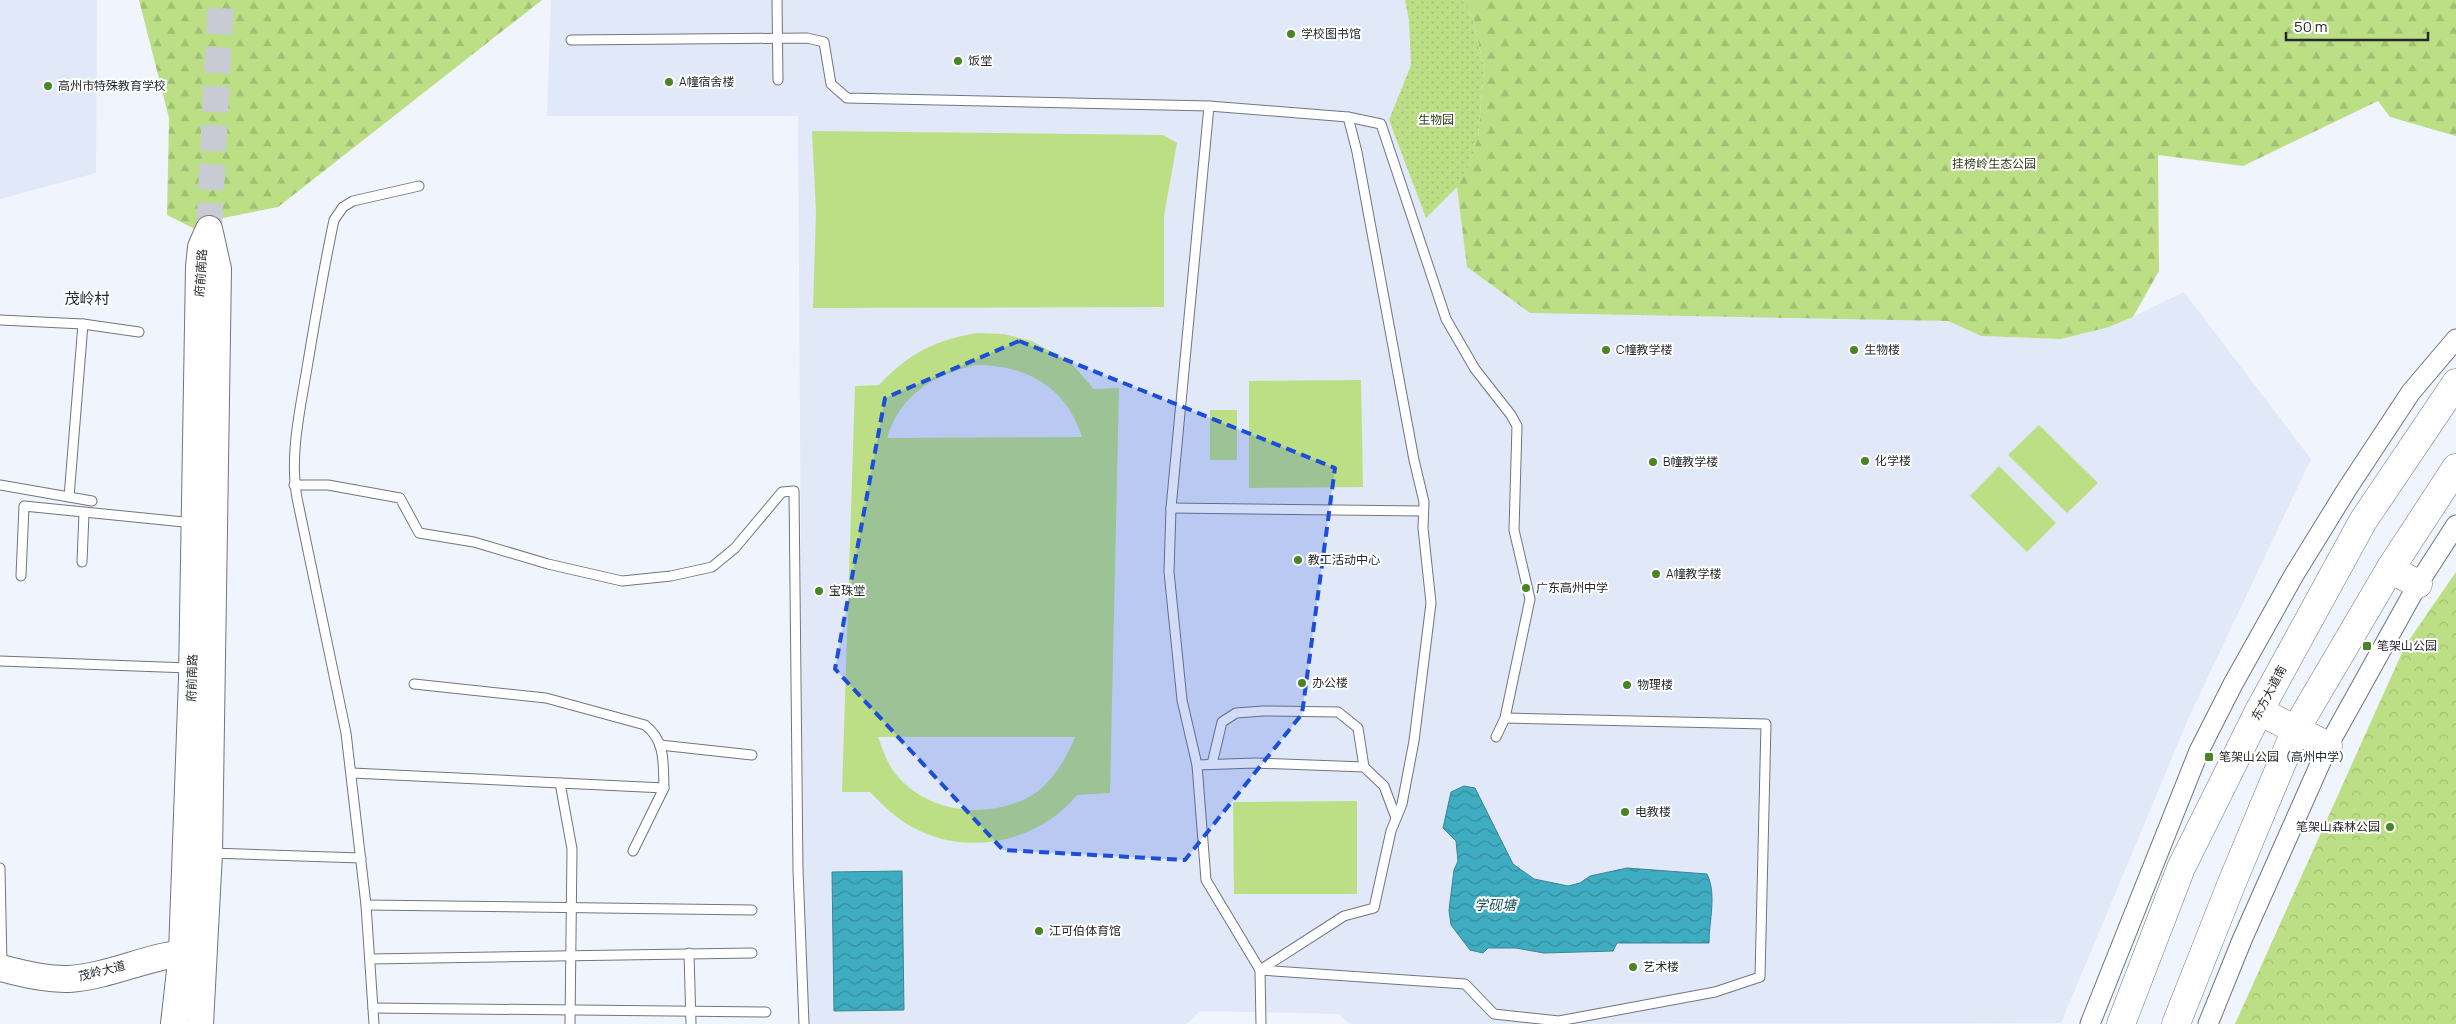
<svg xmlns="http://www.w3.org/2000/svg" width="2456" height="1024" font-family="Manrope,'Noto Sans SC',sans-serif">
<defs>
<pattern id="forest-firs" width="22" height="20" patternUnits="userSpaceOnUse" patternTransform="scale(1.25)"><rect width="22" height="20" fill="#bcdf85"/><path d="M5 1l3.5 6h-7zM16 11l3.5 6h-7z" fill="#a1bf73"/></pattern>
<pattern id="park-crowns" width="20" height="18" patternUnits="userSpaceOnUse" patternTransform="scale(1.25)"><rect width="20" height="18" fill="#bcdf85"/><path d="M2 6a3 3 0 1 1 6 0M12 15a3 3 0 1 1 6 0" fill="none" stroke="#a1bf73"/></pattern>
<pattern id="garden-dots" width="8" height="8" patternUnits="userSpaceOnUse" patternTransform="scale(1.25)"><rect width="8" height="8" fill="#bcdf85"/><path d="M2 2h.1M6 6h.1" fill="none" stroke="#a1bf73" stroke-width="1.8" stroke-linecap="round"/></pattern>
<pattern id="water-waves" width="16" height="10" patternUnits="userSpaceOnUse" patternTransform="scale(1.25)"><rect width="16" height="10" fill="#3fadc1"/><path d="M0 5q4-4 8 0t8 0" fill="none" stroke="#358d9d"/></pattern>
</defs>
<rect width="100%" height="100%" fill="#f0f4fd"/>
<g fill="#e1e8f8">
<path d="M0 0H97L96 173 0 199Z"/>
<path d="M551 0H1463L1478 137 1948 321 1981 336 2061 339 2116 325 2184 292 2311 459 2189 717 2061 1023 1350 1024 1339 1014 1200 1011 1187 1024H804L798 116H547Z"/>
</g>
<g fill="#bcdf85" fill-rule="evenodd">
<path d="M812 131 1163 135 1177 143 1164 216V307L813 308 816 212Z"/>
<path d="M977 333 1003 334 1032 341 1070 362 1094 389 1119 388 1110 793 1077 795C1039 842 967 857 914 828 896 819 884 806 870 792H842L855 386 879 385C908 354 935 340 977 333ZM975 365C1026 365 1066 386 1082 437L887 438C901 394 932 376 975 365ZM878 737H1075C1067 758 1050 786 1029 797 984 821 922 812 892 769 886 760 882 747 878 737Z"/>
<path d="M1361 380 1363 487 1249 488V381Z"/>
<rect x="1210" y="410" width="27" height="50"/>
<path d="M2039 425 2098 483 2067 513 2008 455Z"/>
<path d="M1999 466 2056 523 2027 552 1970 496Z"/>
<path d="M1357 801V894H1234L1233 802Z"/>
</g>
<g fill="url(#forest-firs)">
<path d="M139 0H542L278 207 223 218 195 229 167 215 169 118Z"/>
<path d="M1463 0H2456V136L2390 117 2378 101 2243 166 2158 155 2159 271 2133 317 2109 327 2061 339 1981 336 1948 321 1530 313 1467 267 1457 187 1469 165 1478 137 1484 68 1473 20Z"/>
</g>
<path fill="url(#park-crowns)" d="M2456 572V1024H2235L2405 646Z"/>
<path fill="url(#garden-dots)" d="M1405 0H1463L1473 20 1484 68 1478 137 1469 165 1457 187 1426 218 1389 120 1411 65 1409 20Z"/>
<g fill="url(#water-waves)" stroke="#388594">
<path d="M1464 786 1475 788 1513 864 1534 879 1568 886 1580 883 1590 876 1627 868 1707 874C1717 895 1709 920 1709 943H1617L1613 951 1544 953 1516 948H1488L1483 953 1470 950 1451 925 1449 910 1454 870 1458 861 1456 841 1443 828 1451 792Z"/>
<path d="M902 871 904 1010 834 1011 832 872Z"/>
</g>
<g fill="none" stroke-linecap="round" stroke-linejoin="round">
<path stroke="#c8cbd3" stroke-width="26" stroke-dasharray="26 13" stroke-linecap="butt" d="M209 229 221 0"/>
<g stroke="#71757d" stroke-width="11">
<g id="lane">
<path d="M777 0 778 80"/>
<path d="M571 40 807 38 824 42 831 84 847 98 1209 106 1348 117 1381 124 1446 319 1475 369 1511 415 1517 426 1514 530 1530 599 1505 718 1496 737"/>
<path d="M1209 106 1171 508 1169 572 1182 700 1197 765 1206 880 1260 970 1261 1024"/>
<path d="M0 320 83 324 139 332"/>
<path d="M0 485 92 501"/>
<path d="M294 485H328L400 498 419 533 474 542 548 564 622 581 671 576 712 567 735 548 782 492 794 491 798 870 804 1024"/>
<path d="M69 497 83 324"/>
<path d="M1171 508 1423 511"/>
<path d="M82 562 84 513"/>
<path d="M21 576 24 506 194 523"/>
<path d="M0 661 189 668"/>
<path d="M660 745 752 755"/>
<path d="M1212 764 1222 722 1236 713 1263 711 1338 712 1358 728 1364 767"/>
<path d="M1197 765 1255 763 1364 767 1384 786 1396 818"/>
<path d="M352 773 664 788C663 764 666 741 645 725L546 698 414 684"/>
<path d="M560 783 572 849 570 1024"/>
<path d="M633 851 664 788"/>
<path d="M211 853 361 858"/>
<path d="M0 868 2 965"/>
<path d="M366 905 752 910"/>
<path d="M689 953 691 1024"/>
<path d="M370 959 752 953"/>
<path d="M1260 970 1465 984 1494 1014 1559 1021 1715 992 1760 977 1766 724 1505 718"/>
<path d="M1260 970 1344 916 1374 908 1391 831 1402 804 1414 741 1431 603 1423 528 1424 502 1414 460 1357 152 1348 117"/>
<path d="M373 1008 766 1012"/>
<path d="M374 1024 366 905 346 733 297 498C289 454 301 406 308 362 316 314 324 267 334 220L343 207 353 201 419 186"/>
</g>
</g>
<g stroke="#71757d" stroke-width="21">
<g id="street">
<path d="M2090 1024 2199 751 2233 684 2294 575 2347 489 2411 392 2456 339"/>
<path d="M2208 1024 2242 940 2328 746 2418 584 2456 525"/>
</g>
</g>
<g stroke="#71757d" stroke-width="28">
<g id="secondary">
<path d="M0 968C22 973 46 980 69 979 113 976 153 953 197 952"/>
<path d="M174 1024 182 953 192 678 199 267 201 247 209 229"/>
<path d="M200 1024 209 853 218 269 210 233"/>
</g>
</g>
<g stroke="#71757d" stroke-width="29">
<g id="primary">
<path d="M2390 569 2418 584"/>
<path d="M2259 711 2328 746"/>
<path d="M2121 1024 2181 868 2259 711 2363 521 2456 383"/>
<path d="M2176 1024 2231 885 2296 729 2390 569 2456 468"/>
</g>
</g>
<use href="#lane" stroke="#fff" stroke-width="9"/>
<use href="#street" stroke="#fff" stroke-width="19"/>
<use href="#secondary" stroke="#fff" stroke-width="26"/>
<use href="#primary" stroke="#fff" stroke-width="28"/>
</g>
<path fill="#1d4ed8" fill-opacity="0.2" stroke="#1d4ed8" stroke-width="4" stroke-dasharray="10 6" stroke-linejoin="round" d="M1019 341 1335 468 1302 714 1185 860 1003 850 835 669 885 398Z"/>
<g fill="#488625" stroke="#fff" stroke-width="2">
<circle cx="1291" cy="34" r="5"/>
<circle cx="958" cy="61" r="5"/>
<circle cx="669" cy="82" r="5"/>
<circle cx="48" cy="86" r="5"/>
<circle cx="1606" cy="350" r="5"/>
<circle cx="1854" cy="350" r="5"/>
<circle cx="1865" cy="461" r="5"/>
<circle cx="1653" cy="462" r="5"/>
<circle cx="1298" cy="560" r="5"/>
<circle cx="1656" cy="574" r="5"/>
<circle cx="1526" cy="588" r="5"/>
<circle cx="819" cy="591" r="5"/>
<rect x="2362" y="641" width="10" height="10" rx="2.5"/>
<circle cx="1302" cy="683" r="5"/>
<circle cx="1627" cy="685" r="5"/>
<rect x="2204" y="752" width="10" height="10" rx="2.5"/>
<circle cx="1625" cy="812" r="5"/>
<circle cx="2390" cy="827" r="5"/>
<circle cx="1039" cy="931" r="5"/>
<circle cx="1633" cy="967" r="5"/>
</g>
<g text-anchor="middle" stroke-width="4" stroke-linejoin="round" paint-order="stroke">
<g font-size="12" fill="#26282b" stroke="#fff" text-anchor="start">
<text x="1301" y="38">学校图书馆</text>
<text x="968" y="65">饭堂</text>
<text x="679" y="86">A幢宿舍楼</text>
<text x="58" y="90">高州市特殊教育学校</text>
<text x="1616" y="354">C幢教学楼</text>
<text x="1864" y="354">生物楼</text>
<text x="1875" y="465">化学楼</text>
<text x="1663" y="466">B幢教学楼</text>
<text x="1308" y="564">教工活动中心</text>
<text x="1666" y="578">A幢教学楼</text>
<text x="1536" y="592">广东高州中学</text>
<text x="829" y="595">宝珠堂</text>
<text x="2377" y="650">笔架山公园</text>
<text x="1312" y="687">办公楼</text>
<text x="1637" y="689">物理楼</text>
<text x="2219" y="761">笔架山公园（高州中学）</text>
<text x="1635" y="816">电教楼</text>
<text x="2380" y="831" text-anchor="end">笔架山森林公园</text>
<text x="1049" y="935">江可伯体育馆</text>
<text x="1643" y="971">艺术楼</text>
</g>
<g font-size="12" fill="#2e3c15" stroke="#fff">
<text x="1436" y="124">生物园</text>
<text x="1994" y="168">挂榜岭生态公园</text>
</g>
<g font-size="12" fill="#26282b" stroke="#fff">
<text transform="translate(201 273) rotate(-86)" y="4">府前南路</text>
<text transform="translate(192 678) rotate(-88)" y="4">府前南路</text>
<text transform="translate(2269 693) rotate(-62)" y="4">东方大道南</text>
<text transform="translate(102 971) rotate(-14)" y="4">茂岭大道</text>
</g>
<g font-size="14" font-style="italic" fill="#14525d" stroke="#fff">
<text x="1495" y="910">学砚塘</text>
</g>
<g font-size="15" fill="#26282b" stroke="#fff">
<text x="87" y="304">茂岭村</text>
</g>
</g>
<path d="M2286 32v8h142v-8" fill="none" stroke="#26282b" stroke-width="2.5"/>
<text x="2294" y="32" font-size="15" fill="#26282b" stroke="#ffffff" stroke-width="4" paint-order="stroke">50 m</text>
</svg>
